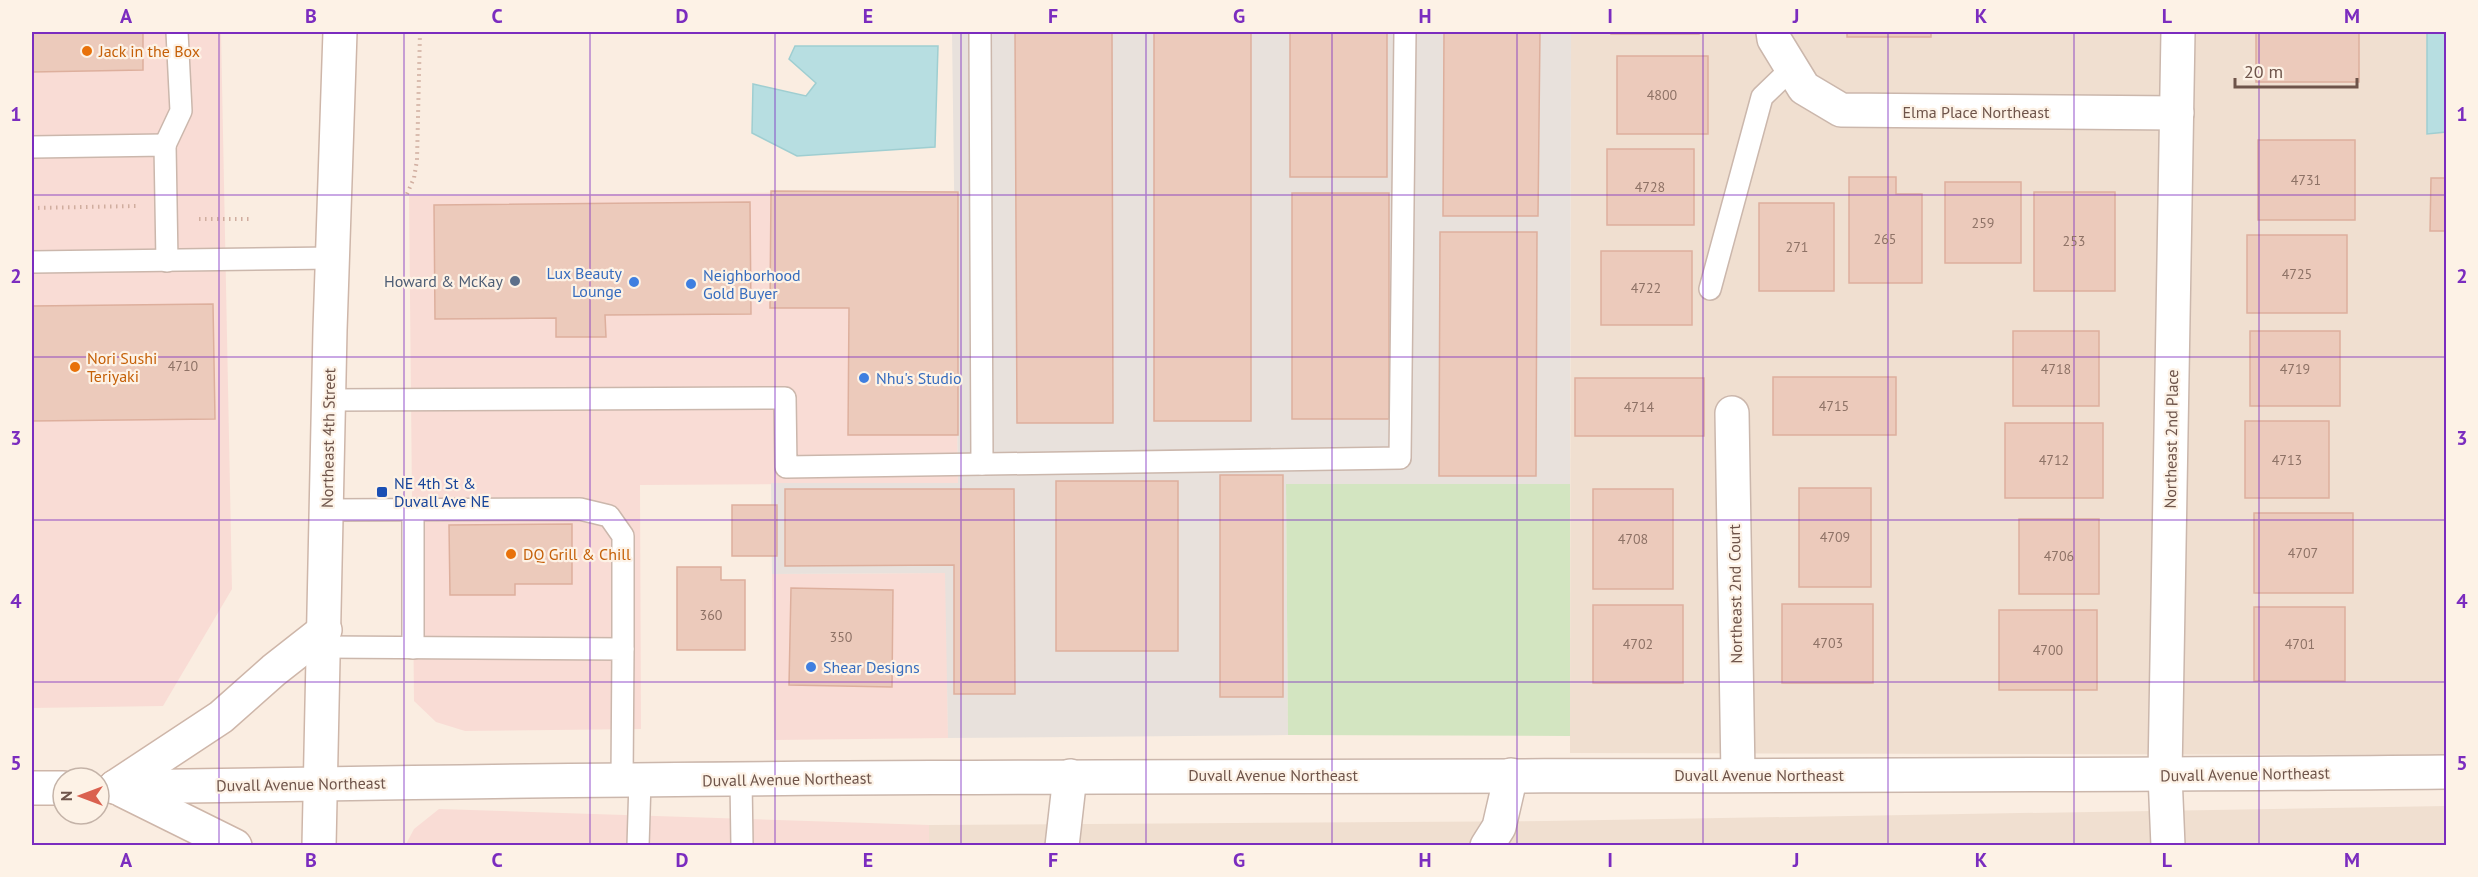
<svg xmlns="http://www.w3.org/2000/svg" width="2478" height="877" font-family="'PT Sans',sans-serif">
<rect width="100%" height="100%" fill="#faede1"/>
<g fill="#f0dfd0">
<path d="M1571 32H2446V755L1570 753Z"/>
<path d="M2446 806V845L929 846V825L1546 821Z"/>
</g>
<g fill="#f9dcd5">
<path d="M32 32H221L232 589 163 706 32 708Z"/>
<path d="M955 191 958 483 640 485 641 729 465 731 436 722 414 701 409 196Z"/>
<path d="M946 573 948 738 774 740 772 574Z"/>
<path d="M439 809 929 825V846H405L414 829Z"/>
</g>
<path fill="#e8e1dc" d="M952 32H1571L1570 484H1286L1288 735 948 738 945 573 772 574 771 483H958Z"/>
<path fill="#d3e5c1" d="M1286 484H1570V736L1288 735Z"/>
<g fill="#b7dee1" stroke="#9fced1" stroke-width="1.5">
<path d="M2427 32H2446V132L2427 134Z"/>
<path d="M795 46H938L935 147 797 156 752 133 753 84 806 96 816 83 789 59Z"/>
</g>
<g fill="#eccabb" stroke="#ddaf9d" stroke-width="1.5">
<path d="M32 32H143V70L32 72Z"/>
<path d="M1015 32H1112L1113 423H1017Z"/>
<rect x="1154" y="32" width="97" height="389"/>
<rect x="1290" y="32" width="97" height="145"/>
<path d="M1444 32H1540L1538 216H1443Z"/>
<rect x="1611" y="32" width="88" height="2"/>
<rect x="1847" y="32" width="84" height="5"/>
<rect x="2029" y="32" width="89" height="1"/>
<rect x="2256" y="32" width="103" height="50"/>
<rect x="1617" y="56" width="91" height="78"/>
<rect x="2258" y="140" width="97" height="80"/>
<rect x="1607" y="149" width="87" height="76"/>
<path d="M1849 177H1896V194H1922V283H1849Z"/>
<path d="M2431 178H2446V231H2430Z"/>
<rect x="1945" y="182" width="76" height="81"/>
<path d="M771 191 958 192V435H848L849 308H770Z"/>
<rect x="2034" y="192" width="81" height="99"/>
<rect x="1292" y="193" width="97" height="226"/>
<path d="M750 202 751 314 605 315 606 337H556V318L435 319 434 205Z"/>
<rect x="1759" y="203" width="75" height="88"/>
<path d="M1440 232H1537L1536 476H1439Z"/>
<rect x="2247" y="235" width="100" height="78"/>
<rect x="1601" y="251" width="91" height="74"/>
<path d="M213 304 215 419 32 421V306Z"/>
<rect x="2013" y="331" width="86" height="75"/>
<rect x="2250" y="331" width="90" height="75"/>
<rect x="1773" y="377" width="123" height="58"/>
<rect x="1575" y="378" width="129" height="58"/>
<rect x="2245" y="421" width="84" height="77"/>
<rect x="2005" y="423" width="98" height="75"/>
<rect x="1220" y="475" width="63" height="222"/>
<rect x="1056" y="481" width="122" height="170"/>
<rect x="1799" y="488" width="72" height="99"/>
<path d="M785 489H1014L1015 694H954V565L785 566Z"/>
<rect x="1593" y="489" width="80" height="100"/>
<rect x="732" y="505" width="45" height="51"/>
<rect x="2254" y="513" width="99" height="80"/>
<rect x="2019" y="519" width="80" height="75"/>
<path d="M572 524V584H515V595H450L449 525Z"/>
<path d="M677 567H721V580H745V650H677Z"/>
<path d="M791 588 893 590 892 687 789 685Z"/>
<rect x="1782" y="604" width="91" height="79"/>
<rect x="1593" y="605" width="90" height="78"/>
<rect x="2254" y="607" width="91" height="74"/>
<rect x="1999" y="610" width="98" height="80"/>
</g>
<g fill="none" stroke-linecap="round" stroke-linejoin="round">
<g stroke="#cbb7ac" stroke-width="24">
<g id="service">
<path d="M980 32 982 464"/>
<path d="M165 145 181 111 177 32"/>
<path d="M32 147 165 145 167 261"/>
<path d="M32 262 333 258"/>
<path d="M1710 289 1762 97 1792 68"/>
<path d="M329 400 785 398 786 467 1400 458 1405 32"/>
<path d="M327 510 580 509 609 516 623 536V649"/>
<path d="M324 647 623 649 622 781"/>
<path d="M413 648V510"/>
<path d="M741 780 742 846"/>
<path d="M638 846 640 781"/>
</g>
</g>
<g stroke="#cbb7ac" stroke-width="36">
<g id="minor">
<path d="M1773 32 1774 39 1804 88 1841 110 2177 113"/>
<path d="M1732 413 1738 775"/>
<path d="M1062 846 1070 776"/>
<path d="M1487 846 1499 827 1511 775"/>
<path d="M2168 846 2165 775 2178 32"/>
</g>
</g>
<g stroke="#cbb7ac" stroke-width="36">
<path id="tertiary" d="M320 784C1029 772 1738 779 2446 772"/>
</g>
<g stroke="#ceb6a9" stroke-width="36">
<g id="secondary">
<path d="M115 787 221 717 274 670 325 630"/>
<path d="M115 787 320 784"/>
<path d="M32 788H63"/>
<path d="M122 790 235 846"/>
<path d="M319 846 330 330 340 32"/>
</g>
</g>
<g stroke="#d0ad9f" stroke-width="4" stroke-dasharray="1.5 4.5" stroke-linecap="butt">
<path d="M407 194 414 178 417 160 420 32"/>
<path d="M32 208 136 206"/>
<path d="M199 219H252"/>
</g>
<use href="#service" stroke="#fff" stroke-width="21"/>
<use href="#minor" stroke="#fff" stroke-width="33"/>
<use href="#tertiary" stroke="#fff" stroke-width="33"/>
<use href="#secondary" stroke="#fff" stroke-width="33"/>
</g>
<path fill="none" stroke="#7b2cbf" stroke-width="1.5" stroke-opacity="0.55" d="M219 32V846M404 32V846M590 32V846M775 32V846M961 32V846M1146 32V846M1332 32V846M1517 32V846M1703 32V846M1888 32V846M2074 32V846M2259 32V846M32 195H2446M32 357H2446M32 520H2446M32 682H2446"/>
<g fill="#e8710a" stroke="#fdf2e6" stroke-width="2">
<circle cx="87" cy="51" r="6"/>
<circle cx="75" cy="367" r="6"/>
<circle cx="511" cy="554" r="6"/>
</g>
<circle fill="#5c6f8a" stroke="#fdf2e6" stroke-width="2" cx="515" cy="281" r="6"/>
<g fill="#3f7fe0" stroke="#fdf2e6" stroke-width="2">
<circle cx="634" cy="282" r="6"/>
<circle cx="691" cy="284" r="6"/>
<circle cx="864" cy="378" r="6"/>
<circle cx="811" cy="667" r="6"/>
</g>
<rect fill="#1a4fb4" stroke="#fdf2e6" stroke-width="2" x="376" y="486" width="12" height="12" rx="3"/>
<g text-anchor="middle" stroke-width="4.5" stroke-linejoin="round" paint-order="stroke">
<g font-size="14" fill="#8e7266">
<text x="1662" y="100">4800</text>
<text x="2306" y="185">4731</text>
<text x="1650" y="192">4728</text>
<text x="1983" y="228">259</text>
<text x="1885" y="244">265</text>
<text x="2074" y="246">253</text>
<text x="1797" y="252">271</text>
<text x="2297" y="279">4725</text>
<text x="1646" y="293">4722</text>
<text x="183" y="371">4710</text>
<text x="2056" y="374">4718</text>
<text x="2295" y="374">4719</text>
<text x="1834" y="411">4715</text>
<text x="1639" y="412">4714</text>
<text x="2054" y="465">4712</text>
<text x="2287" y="465">4713</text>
<text x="1835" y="542">4709</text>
<text x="1633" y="544">4708</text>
<text x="2303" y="558">4707</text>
<text x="2059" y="561">4706</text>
<text x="711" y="620">360</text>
<text x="841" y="642">350</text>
<text x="1828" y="648">4703</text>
<text x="1638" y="649">4702</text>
<text x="2300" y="649">4701</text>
<text x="2048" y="655">4700</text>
</g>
<g font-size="16" fill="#c56008" stroke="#fdf2e6" text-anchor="start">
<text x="99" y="57">Jack in the Box</text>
<text x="87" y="364">Nori Sushi<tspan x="87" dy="18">Teriyaki</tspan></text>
<text x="523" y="560">DQ Grill &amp; Chill</text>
</g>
<g font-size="16" fill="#6e544a" stroke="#fdf2e6">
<text x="1976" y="118">Elma Place Northeast</text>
<text transform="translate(328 438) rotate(-89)" y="6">Northeast 4th Street</text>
<text transform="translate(2171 439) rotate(-89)" y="6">Northeast 2nd Place</text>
<text transform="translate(1735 594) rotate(-91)" y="6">Northeast 2nd Court</text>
<text transform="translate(2245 774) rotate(-1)" y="6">Duvall Avenue Northeast</text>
<text x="1273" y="781">Duvall Avenue Northeast</text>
<text x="1759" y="781">Duvall Avenue Northeast</text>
<text transform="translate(787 779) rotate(-1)" y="6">Duvall Avenue Northeast</text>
<text transform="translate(301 784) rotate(-1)" y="6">Duvall Avenue Northeast</text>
</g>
<g font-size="16" fill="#366cbe" stroke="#fdf2e6" text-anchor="start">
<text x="622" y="279" text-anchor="end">Lux Beauty<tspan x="622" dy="18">Lounge</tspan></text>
<text x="703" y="281">Neighborhood<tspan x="703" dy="18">Gold Buyer</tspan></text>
<text x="876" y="384">Nhu's Studio</text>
<text x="823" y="673">Shear Designs</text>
</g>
<g font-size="16" fill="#4e5e75" stroke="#fdf2e6" text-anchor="end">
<text x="503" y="287">Howard &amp; McKay</text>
</g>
<g font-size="16" fill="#164399" stroke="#fdf2e6" text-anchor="start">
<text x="394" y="489">NE 4th St &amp;<tspan x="394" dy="18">Duvall Ave NE</tspan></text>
</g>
</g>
<rect width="2478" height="877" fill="none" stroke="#fdf2e6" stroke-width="66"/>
<g transform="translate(81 796) rotate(270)"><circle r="28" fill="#fdf2e6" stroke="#c4b3a8" stroke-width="1.5"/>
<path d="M0-4.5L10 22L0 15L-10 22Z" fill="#da614f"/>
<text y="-9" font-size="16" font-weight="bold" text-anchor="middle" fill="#6e544a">N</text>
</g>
<path d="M2235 78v9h122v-9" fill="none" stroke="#6e544a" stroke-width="3"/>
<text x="2244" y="78" font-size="18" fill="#6e544a" stroke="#fdf2e6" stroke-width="4.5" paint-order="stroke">20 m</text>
<rect x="33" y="33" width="2412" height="811" fill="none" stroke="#7b2cbf" stroke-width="2"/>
<g font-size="20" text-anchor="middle" font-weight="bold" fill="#7b2cbf">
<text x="126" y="23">A</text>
<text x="311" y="23">B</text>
<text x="497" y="23">C</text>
<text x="682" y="23">D</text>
<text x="868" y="23">E</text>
<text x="1053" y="23">F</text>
<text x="1239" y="23">G</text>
<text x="1425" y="23">H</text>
<text x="1610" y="23">I</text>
<text x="1796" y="23">J</text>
<text x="1981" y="23">K</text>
<text x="2167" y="23">L</text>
<text x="2352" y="23">M</text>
<text x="16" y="121">1</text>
<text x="2462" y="121">1</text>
<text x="16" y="283">2</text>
<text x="2462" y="283">2</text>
<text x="16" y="445">3</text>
<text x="2462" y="445">3</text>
<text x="16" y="608">4</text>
<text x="2462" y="608">4</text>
<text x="16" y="770">5</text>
<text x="2462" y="770">5</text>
<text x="126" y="867">A</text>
<text x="311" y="867">B</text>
<text x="497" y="867">C</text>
<text x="682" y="867">D</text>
<text x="868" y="867">E</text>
<text x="1053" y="867">F</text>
<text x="1239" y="867">G</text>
<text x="1425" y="867">H</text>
<text x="1610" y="867">I</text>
<text x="1796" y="867">J</text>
<text x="1981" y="867">K</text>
<text x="2167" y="867">L</text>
<text x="2352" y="867">M</text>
</g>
</svg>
